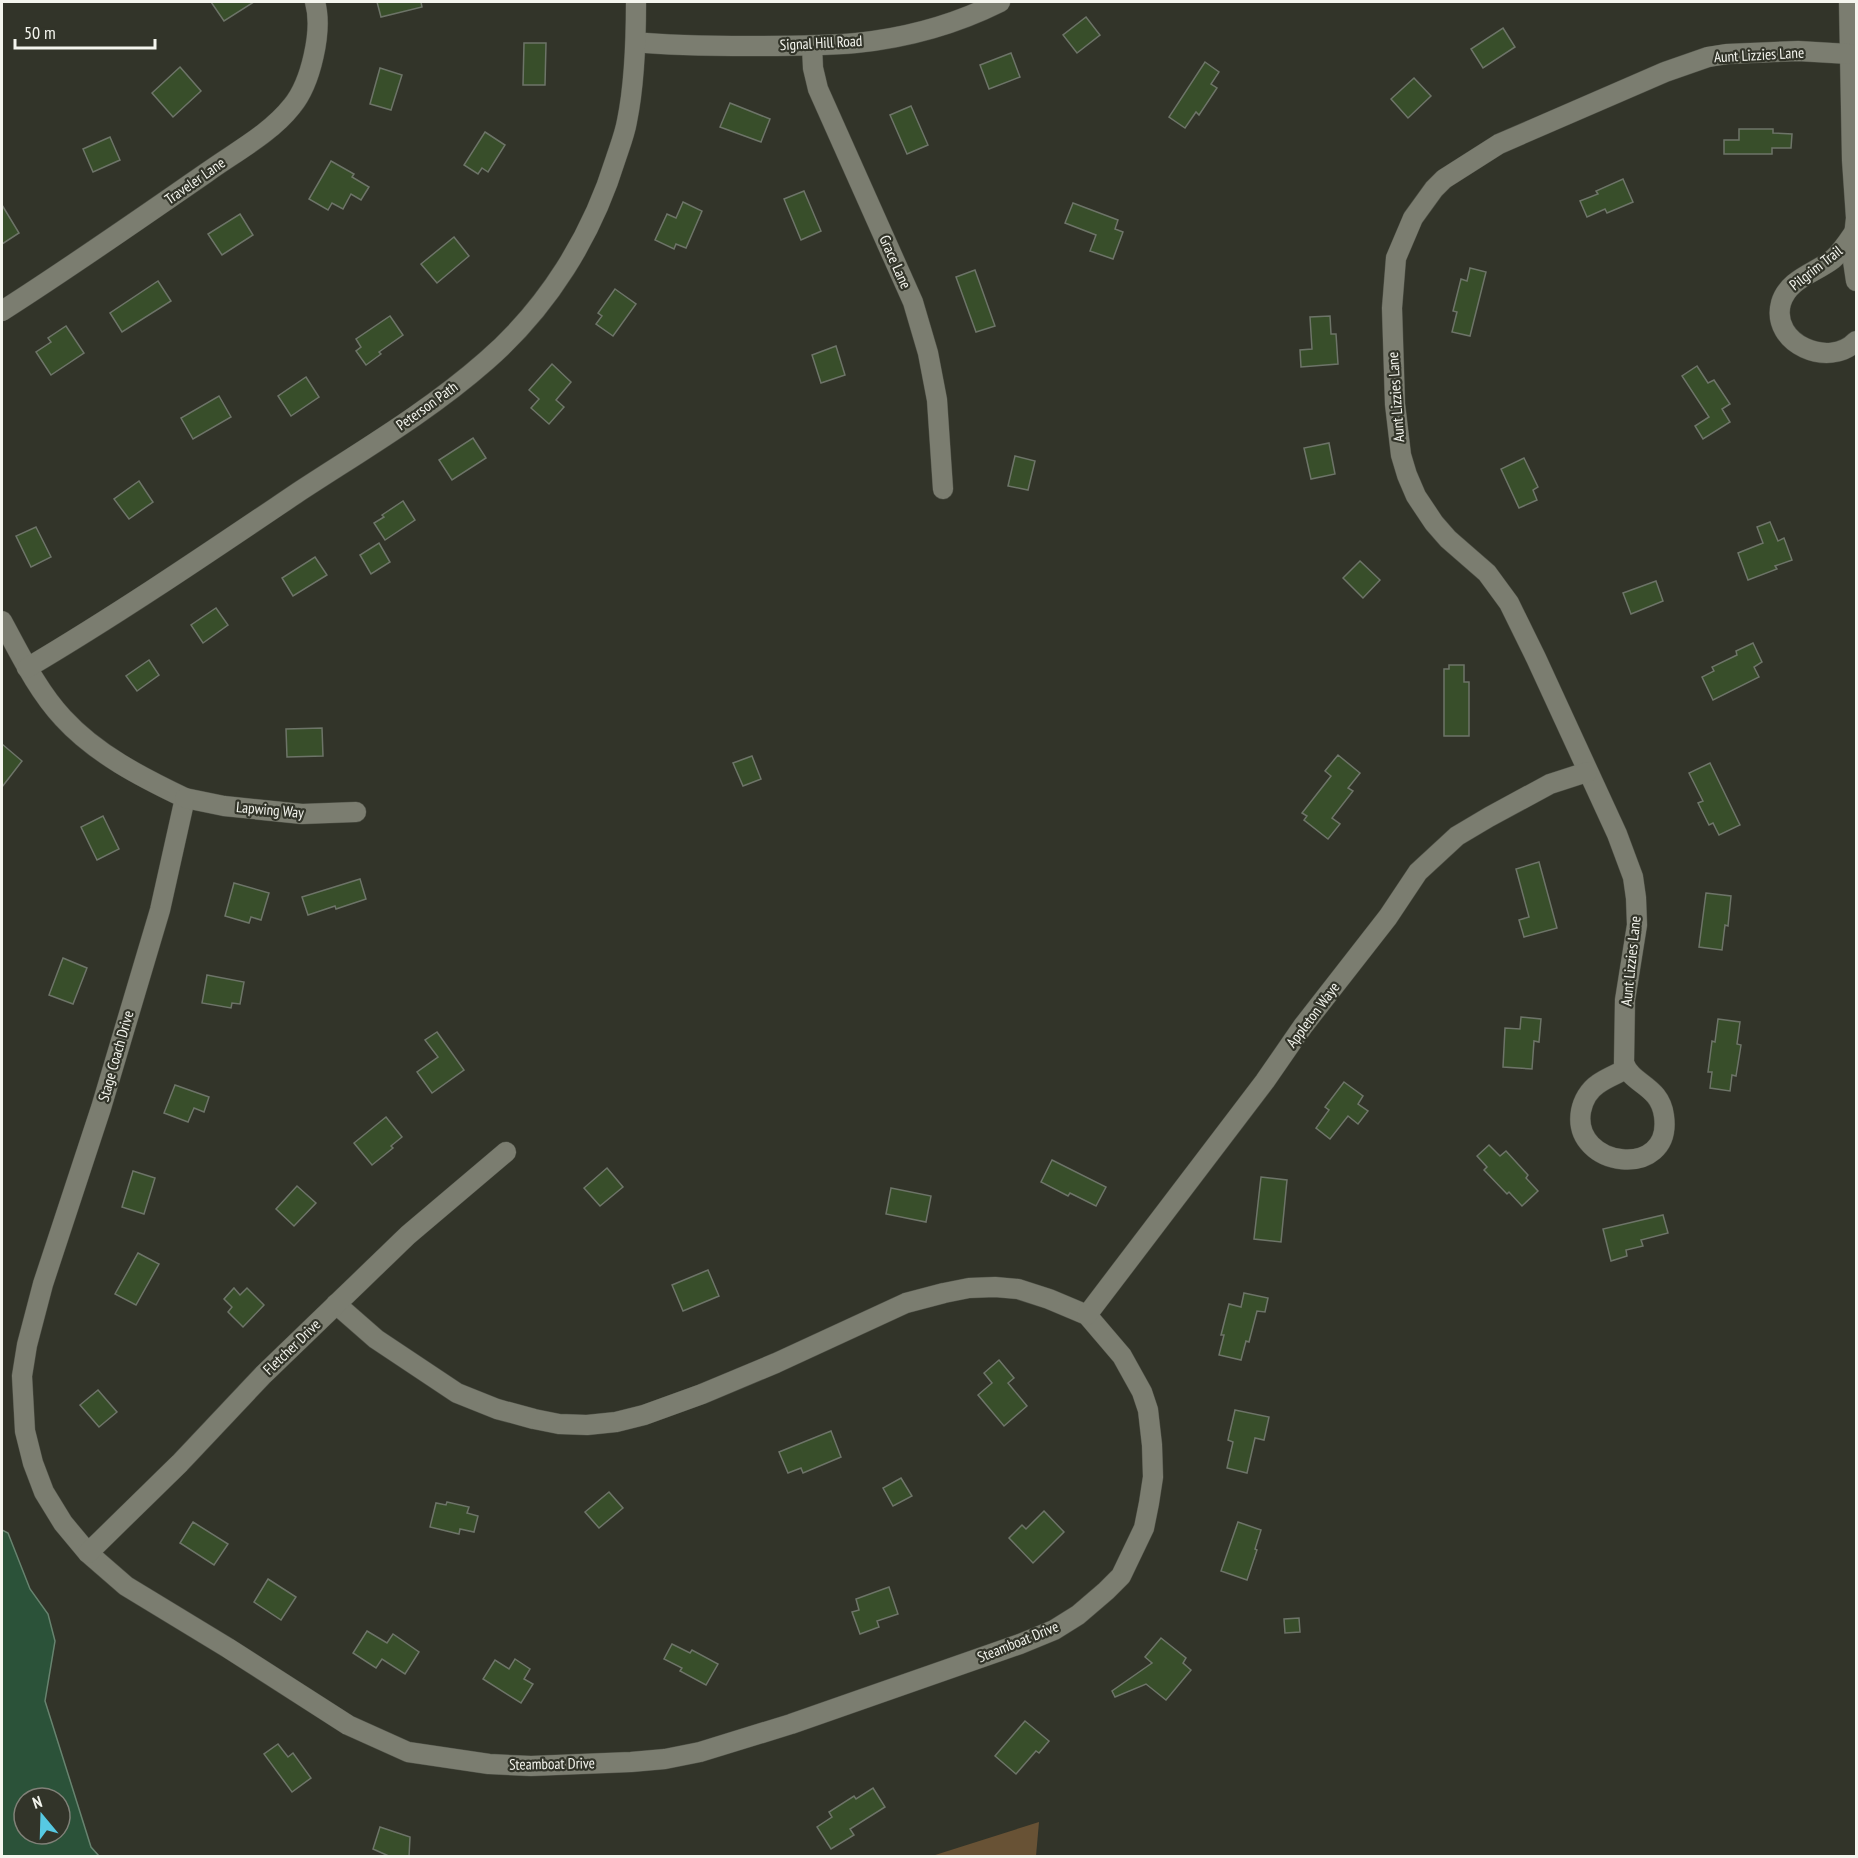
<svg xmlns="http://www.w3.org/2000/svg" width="1858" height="1858" font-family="'PT Sans Narrow',sans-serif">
<rect width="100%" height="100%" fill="#323429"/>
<path fill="#685235" d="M1039 1822 1036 1856H932Z"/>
<path fill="#2b5239" stroke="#67836f" stroke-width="1.5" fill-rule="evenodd" d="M2 1530 8 1533 30 1589 48 1614 55 1641 45 1701 91 1847 99 1856H2ZM24 1798H60V1834H24Z"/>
<g fill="#384e2a" stroke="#6d7468" stroke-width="1.5">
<path d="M211 2H254L224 21Z"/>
<path d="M377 2H421L422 7 381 17Z"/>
<path d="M1086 17 1100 35 1077 53 1063 35Z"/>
<path d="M1503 28 1515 47 1483 68 1471 49Z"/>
<path d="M524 43H546L545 85H523Z"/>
<path d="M1011 53 1020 77 989 89 980 65Z"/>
<path d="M1205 62 1219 72 1211 84 1217 88 1199 115 1196 112 1185 128 1169 117Z"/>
<path d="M180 67 201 91 173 117 152 93Z"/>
<path d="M380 68 402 75 391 110 370 104Z"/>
<path d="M1414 78 1431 96 1408 118 1391 99Z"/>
<path d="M730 103 770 119 761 142 720 127Z"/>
<path d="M911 106 928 145 907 154 890 115Z"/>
<path d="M1739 129H1773V133L1792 134 1791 148H1772V154H1724V140H1739Z"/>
<path d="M485 132 505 145 488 172 482 168 478 174 464 165Z"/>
<path d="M110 137 120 160 93 172 83 149Z"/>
<path d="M331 161 354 174 352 177 369 187 361 200 351 194 343 209 332 203 328 210 309 199Z"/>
<path d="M1623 179 1633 202 1607 213 1605 209 1587 217 1580 201 1598 194 1596 191Z"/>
<path d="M804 191 821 231 801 240 784 199Z"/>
<path d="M683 202 702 211 686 248 676 244 674 249 655 240 667 214 676 218Z"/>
<path d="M1073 203 1118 220 1115 229 1123 232 1113 259 1090 251 1096 235 1065 223Z"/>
<path d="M2 205 19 233 2 244Z"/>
<path d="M240 214 253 235 222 255 208 234Z"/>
<path d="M454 237 469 256 437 283 421 264Z"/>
<path d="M1470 268 1486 272 1470 336 1452 332 1457 312 1453 311 1461 279 1467 281Z"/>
<path d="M975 270 995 326 976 332 956 277Z"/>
<path d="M158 281 171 301 122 332 110 313Z"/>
<path d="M615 289 636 304 613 336 596 324 602 316 598 313Z"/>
<path d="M390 316 403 335 379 352 381 354 366 365 356 351 361 347 356 339Z"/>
<path d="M1330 316 1331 334H1336L1338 364 1301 367 1300 350 1312 349 1310 317Z"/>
<path d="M66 326 84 353 51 375 36 352 51 342 48 338Z"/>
<path d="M836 346 845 375 821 383 812 355Z"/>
<path d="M552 364 571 382 556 400 564 407 549 424 531 408 539 399 529 390Z"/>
<path d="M1697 366 1708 383 1714 380 1730 404 1722 409 1730 422 1703 439 1695 426 1709 417 1682 376Z"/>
<path d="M306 377 319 397 291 416 278 396Z"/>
<path d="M219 396 231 417 193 439 181 418Z"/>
<path d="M473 438 486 458 452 480 439 460Z"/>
<path d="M1329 443 1335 474 1311 479 1304 448Z"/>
<path d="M1015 456 1035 461 1028 490 1008 486Z"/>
<path d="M1524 458 1538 487 1533 490 1537 500 1519 508 1501 469Z"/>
<path d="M139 481 153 502 129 519 114 499Z"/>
<path d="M403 501 415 520 385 540 374 523 384 517 382 515Z"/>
<path d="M1770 522 1778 541 1784 538 1792 560 1775 566 1777 569 1748 580 1738 553 1763 543 1757 527Z"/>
<path d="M36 527 51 557 31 567 16 536Z"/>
<path d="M379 543 390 562 371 574 360 555Z"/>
<path d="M315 557 327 575 293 596 282 578Z"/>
<path d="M1360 561 1380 580 1363 598 1343 578Z"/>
<path d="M1656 581 1663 601 1631 614 1623 593Z"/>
<path d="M216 608 228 625 203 643 191 625Z"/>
<path d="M1753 643 1762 662 1754 667 1759 677 1713 700 1702 677 1714 671 1712 667 1737 655 1736 651Z"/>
<path d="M149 660 159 675 137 691 126 676Z"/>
<path d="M1449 665H1464V682H1469V736H1444V669H1449Z"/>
<path d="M322 728 323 756 287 757 286 729Z"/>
<path d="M2 744 22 761 2 787Z"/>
<path d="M1338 755 1360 773 1348 788 1353 791 1332 818 1340 824 1328 839 1304 820 1307 816 1302 813 1331 776 1325 771Z"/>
<path d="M752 756 761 779 743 786 733 763Z"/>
<path d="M1710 763 1740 825 1719 835 1713 823 1709 825 1698 803 1703 801 1689 773Z"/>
<path d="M103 816 119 849 97 860 81 827Z"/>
<path d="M1539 862 1557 928 1524 937 1519 920 1529 917 1516 869Z"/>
<path d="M360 879 366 899 336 909 335 906 308 915 302 897Z"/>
<path d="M234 883 269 893 261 920 251 917 249 923 225 916Z"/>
<path d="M1706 893 1731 896 1728 926 1725 925 1722 950 1699 947Z"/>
<path d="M63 958 87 968 73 1004 49 995Z"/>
<path d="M207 975 244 982 240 1004 232 1003 231 1008 202 1003Z"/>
<path d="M1521 1017 1541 1019 1539 1042 1534 1041 1532 1069 1503 1067 1505 1028 1520 1029Z"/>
<path d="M1718 1019 1740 1022 1737 1044 1741 1045 1736 1076 1732 1075 1730 1091 1710 1088 1712 1072H1708L1712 1041 1715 1042Z"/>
<path d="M437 1032 464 1070 432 1093 417 1072 438 1057 425 1040Z"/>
<path d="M1344 1082 1363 1096 1358 1104 1368 1111 1358 1124 1348 1116 1330 1139 1316 1128 1329 1110 1325 1107Z"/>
<path d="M175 1085 209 1097 204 1112 194 1108 188 1122 164 1113Z"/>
<path d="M386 1117 402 1137 391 1146 393 1148 372 1165 354 1143Z"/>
<path d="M1489 1145 1500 1156 1506 1151 1528 1175 1526 1178 1538 1191 1522 1206 1509 1192 1507 1194 1484 1170 1487 1167 1477 1156Z"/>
<path d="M1052 1160 1106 1187 1096 1206 1070 1193 1068 1196 1041 1182Z"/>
<path d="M607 1168 623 1187 600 1206 584 1188Z"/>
<path d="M133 1171 155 1178 144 1214 122 1207Z"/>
<path d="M1261 1177 1287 1180 1281 1242 1254 1239Z"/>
<path d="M297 1186 316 1203 294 1226 276 1209Z"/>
<path d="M891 1188 931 1196 926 1222 886 1214Z"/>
<path d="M1663 1215 1668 1233 1641 1240 1643 1246 1626 1250 1627 1256 1611 1261 1603 1229Z"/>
<path d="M138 1253 159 1264 136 1305 115 1294Z"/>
<path d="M708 1270 719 1296 683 1311 672 1285Z"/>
<path d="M234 1288 240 1295 247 1288 264 1305 243 1327 228 1312 232 1307 224 1299Z"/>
<path d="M1244 1293 1268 1298 1265 1312 1257 1311 1249 1342 1246 1341 1241 1360 1219 1355 1224 1335H1221L1229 1304 1241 1307Z"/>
<path d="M999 1360 1014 1378 1008 1383 1027 1406 1004 1426 978 1395 992 1383 984 1373Z"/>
<path d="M98 1390 117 1412 99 1427 80 1405Z"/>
<path d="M1235 1410 1269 1417 1264 1440 1255 1438 1247 1473 1227 1468 1233 1442 1228 1440Z"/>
<path d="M831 1431 841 1457 803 1473 801 1468 788 1473 779 1452Z"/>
<path d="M901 1478 912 1496 893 1506 883 1488Z"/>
<path d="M609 1492 623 1508 599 1528 585 1512Z"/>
<path d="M447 1502 469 1507 467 1513 478 1516 474 1532 460 1529 459 1534 430 1527 436 1503 446 1505Z"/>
<path d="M1044 1511 1064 1532 1033 1563 1009 1538 1022 1525 1026 1529Z"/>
<path d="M193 1522 228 1544 214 1565 180 1543Z"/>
<path d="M1238 1522 1261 1530 1255 1549 1257 1550 1247 1580 1221 1571Z"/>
<path d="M268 1579 296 1597 281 1620 254 1602Z"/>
<path d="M889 1587 898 1614 877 1621 879 1627 860 1634 852 1612 859 1610 856 1599Z"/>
<path d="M1299 1618 1300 1632 1285 1633 1284 1619Z"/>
<path d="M367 1631 387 1643 393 1634 419 1652 405 1674 382 1659 376 1668 353 1653Z"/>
<path d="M1161 1638 1186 1658 1183 1663 1191 1670 1166 1700 1146 1684 1115 1697 1112 1691 1152 1663 1145 1657Z"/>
<path d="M672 1644 690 1653 692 1650 718 1664 706 1685 680 1671 682 1668 664 1659Z"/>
<path d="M515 1659 530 1669 524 1679 533 1684 521 1703 483 1679 495 1660 509 1669Z"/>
<path d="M1025 1721 1049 1741 1039 1753 1036 1751 1016 1774 995 1756Z"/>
<path d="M278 1744 288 1757 293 1753 311 1778 292 1792 264 1754Z"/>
<path d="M873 1788 885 1807 850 1829 854 1835 831 1849 817 1827 832 1817 829 1812 854 1796 856 1799Z"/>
<path d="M380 1827 410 1837 409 1857H391L373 1849Z"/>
</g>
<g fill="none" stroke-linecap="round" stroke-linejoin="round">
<g stroke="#4e5046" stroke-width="21">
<g id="minor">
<path d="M1849 2 1852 160 1856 218 1852 254 1856 281"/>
<path d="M636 42C674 46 712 46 751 46 786 46 821 46 856 43 905 38 956 24 1000 2"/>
<path d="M812 46 813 68 818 89 913 302 928 353 937 400 943 489"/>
<path d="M1853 234C1847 243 1841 252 1833 259 1815 273 1788 279 1781 303 1770 344 1830 369 1856 341"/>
<path d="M2 311C71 267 138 220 206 173 235 152 270 134 292 106 311 83 323 30 315 2"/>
<path d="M2 621C20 654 37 690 63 718 96 754 141 777 185 798L160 910 101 1108 43 1284 27 1345 22 1376 25 1431 33 1463 44 1492 63 1523 88 1553 126 1586 228 1648 348 1725 408 1752 489 1764 531 1766 631 1762 665 1759 700 1752 791 1724 1020 1644 1054 1630 1078 1615 1106 1591 1121 1576 1144 1528 1149 1503 1153 1477 1152 1445 1148 1410 1142 1392 1122 1356 1087 1315 1049 1299 1018 1289 995 1287 969 1288 944 1293 906 1303 776 1363 702 1394 644 1415 616 1422 587 1425 559 1424 534 1419 497 1409 457 1393 376 1339 336 1304"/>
<path d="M27 668C120 613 208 553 297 493 361 451 428 412 486 361 548 307 592 236 616 158 620 146 625 133 627 121 635 82 636 41 636 2"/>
<path d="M185 798 224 806 302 814 356 812"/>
<path d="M1626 1069C1617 1074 1606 1078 1598 1084 1589 1090 1583 1101 1581 1111 1571 1168 1673 1181 1664 1116 1660 1085 1632 1085 1624 1063L1625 1000 1637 925 1636 898 1633 877 1617 834 1536 658 1509 603 1487 573 1448 539 1434 523 1416 496 1407 475 1401 455 1395 404 1392 308 1396 258 1413 218 1434 189 1444 179 1499 144 1665 72 1708 57 1727 54 1798 51 1849 54"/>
<path d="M1087 1315 1265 1081 1303 1026 1388 917 1418 872 1457 836 1489 817 1550 784 1587 772"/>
<path d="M88 1553 180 1463 263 1375 408 1235 506 1152"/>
</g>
</g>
<use href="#minor" stroke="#7b7d70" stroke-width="20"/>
</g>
<g text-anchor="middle" stroke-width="4.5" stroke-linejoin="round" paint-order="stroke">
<g font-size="15" fill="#f4f5ee" stroke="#323429">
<text transform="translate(821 43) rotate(-3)" y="5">Signal Hill Road</text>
<text transform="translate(1759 55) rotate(-3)" y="5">Aunt Lizzies Lane</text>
<text transform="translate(195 181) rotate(-35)" y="5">Traveler Lane</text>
<text transform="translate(895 262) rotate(66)" y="5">Grace Lane</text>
<text transform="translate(1816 268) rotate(-38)" y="5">Pilgrim Trail</text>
<text transform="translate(1396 397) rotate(-94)" y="5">Aunt Lizzies Lane</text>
<text transform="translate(427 406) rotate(-36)" y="5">Peterson Path</text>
<text transform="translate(270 810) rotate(5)" y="5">Lapwing Way</text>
<text transform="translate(1631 961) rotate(-84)" y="5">Aunt Lizzies Lane</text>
<text transform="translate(1313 1015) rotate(-53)" y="5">Appleton Waye</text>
<text transform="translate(116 1056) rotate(-74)" y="5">Stage Coach Drive</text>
<text transform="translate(292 1347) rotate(-44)" y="5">Fletcher Drive</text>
<text transform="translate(1018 1642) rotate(-22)" y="5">Steamboat Drive</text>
<text transform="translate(552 1764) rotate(-1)" y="5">Steamboat Drive</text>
</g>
</g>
<rect width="1858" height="1858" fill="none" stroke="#f4f5ee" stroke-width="6"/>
<g transform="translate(42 1816) rotate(341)"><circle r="28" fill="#323429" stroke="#808178" stroke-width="1.5"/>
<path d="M0-4.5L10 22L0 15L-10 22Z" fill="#57c9e2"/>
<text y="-9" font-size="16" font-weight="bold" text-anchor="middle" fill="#f4f5ee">N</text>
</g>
<path d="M15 39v9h140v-9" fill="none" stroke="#f4f5ee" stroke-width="3"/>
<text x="24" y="39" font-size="18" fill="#f4f5ee" stroke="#323429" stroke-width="4.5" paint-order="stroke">50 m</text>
</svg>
